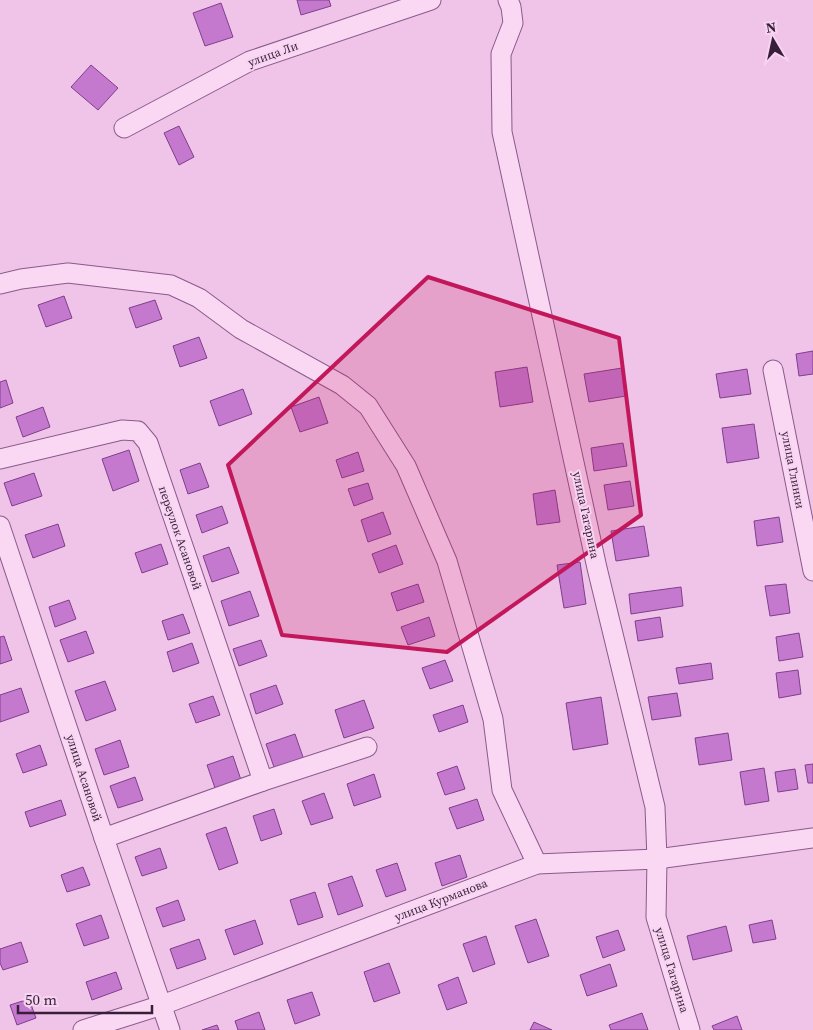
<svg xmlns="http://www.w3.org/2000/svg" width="813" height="1030" font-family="'Source Serif 4',serif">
<rect width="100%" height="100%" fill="#efc4e8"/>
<g fill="#c479ce" stroke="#803f8b">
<path d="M297 0H329L331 6 301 15Z"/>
<path d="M221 3 233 37 205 46 193 13Z"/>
<path d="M91 65 118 88 98 110 71 87Z"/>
<path d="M179 126 194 157 179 165 164 133Z"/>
<path d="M64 296 72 318 46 327 38 305Z"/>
<path d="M155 300 162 319 136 328 129 308Z"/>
<path d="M199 337 207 358 180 367 173 346Z"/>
<path d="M813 351V374L799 376 796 354Z"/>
<path d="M527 367 533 402 500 407 495 372Z"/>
<path d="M622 368 626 396 589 402 584 374Z"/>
<path d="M747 369 751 394 720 398 716 374Z"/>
<path d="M6 380 13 403 0 408V382Z"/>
<path d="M243 389 252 414 219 426 210 401Z"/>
<path d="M319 397 328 423 300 432 291 407Z"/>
<path d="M43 407 50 427 23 437 16 417Z"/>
<path d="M754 424 759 458 727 463 722 428Z"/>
<path d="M623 443 627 466 594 471 591 448Z"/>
<path d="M129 450 139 481 113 491 102 459Z"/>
<path d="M358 452 364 471 342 478 336 460Z"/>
<path d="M200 463 209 487 188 494 180 470Z"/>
<path d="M34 473 42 496 12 506 4 483Z"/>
<path d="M630 481 634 506 608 510 604 485Z"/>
<path d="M368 483 373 499 354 506 348 489Z"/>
<path d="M555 490 560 522 537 525 533 494Z"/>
<path d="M222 506 228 523 202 533 196 515Z"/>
<path d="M383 512 391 534 368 542 361 520Z"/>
<path d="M779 517 783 542 757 546 754 521Z"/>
<path d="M58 524 65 546 33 558 25 535Z"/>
<path d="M644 526 649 556 616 561 611 531Z"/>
<path d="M161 544 168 564 142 573 135 553Z"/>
<path d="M396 545 403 564 379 573 372 554Z"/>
<path d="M229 547 239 573 212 582 203 556Z"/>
<path d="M580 562 586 604 564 608 557 565Z"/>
<path d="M418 584 424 602 397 611 391 593Z"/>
<path d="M786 584 790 613 770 616 765 586Z"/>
<path d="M681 587 683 606 631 614 629 594Z"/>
<path d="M250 591 259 616 229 626 221 601Z"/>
<path d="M69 600 76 619 55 627 49 607Z"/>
<path d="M183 614 190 633 168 640 162 621Z"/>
<path d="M429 617 435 636 408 645 401 627Z"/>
<path d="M660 617 663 637 638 641 635 621Z"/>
<path d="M86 631 94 653 68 662 60 640Z"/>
<path d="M799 633 803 657 779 661 776 637Z"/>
<path d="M4 636 12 660 0 664V637Z"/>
<path d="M261 640 267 656 239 666 233 649Z"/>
<path d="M192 643 199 663 173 672 167 652Z"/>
<path d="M445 660 453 681 430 689 422 668Z"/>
<path d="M711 663 713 679 679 684 676 668Z"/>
<path d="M798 670 801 694 779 698 776 673Z"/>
<path d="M105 681 116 710 86 721 75 691Z"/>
<path d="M276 685 283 704 256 714 250 694Z"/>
<path d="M21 688 29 712 0 722V695Z"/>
<path d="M677 693 681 716 652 720 648 697Z"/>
<path d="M213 696 220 715 196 723 189 704Z"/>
<path d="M601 697 608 744 573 750 566 703Z"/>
<path d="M364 700 374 728 344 738 335 710Z"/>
<path d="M463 705 468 722 439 732 433 715Z"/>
<path d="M728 733 732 760 699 765 695 738Z"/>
<path d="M295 734 304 760 275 770 266 744Z"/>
<path d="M120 740 129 767 104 775 95 749Z"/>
<path d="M40 745 47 765 23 773 16 754Z"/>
<path d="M233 756 241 780 215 788 207 765Z"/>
<path d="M813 764V783H808L805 765Z"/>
<path d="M457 766 465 789 445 795 437 773Z"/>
<path d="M764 768 769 801 745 805 740 772Z"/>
<path d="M795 769 798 789 778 792 775 772Z"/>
<path d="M374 774 381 797 354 806 347 784Z"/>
<path d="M135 777 143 800 118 808 110 786Z"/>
<path d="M324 793 333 818 311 825 302 801Z"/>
<path d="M477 799 484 820 457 829 449 808Z"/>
<path d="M61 800 66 815 30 827 25 812Z"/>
<path d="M274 809 282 834 261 841 253 816Z"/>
<path d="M226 827 238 863 219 870 206 834Z"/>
<path d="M160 848 167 868 142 876 135 857Z"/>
<path d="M460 855 467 877 442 886 435 863Z"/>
<path d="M397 863 406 890 386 897 376 870Z"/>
<path d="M83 867 90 885 67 892 61 875Z"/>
<path d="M352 876 363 906 338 915 328 884Z"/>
<path d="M315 892 323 917 298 925 290 900Z"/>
<path d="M178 900 185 920 163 927 156 908Z"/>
<path d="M101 915 109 938 84 946 76 924Z"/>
<path d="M536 919 549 956 528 963 515 926Z"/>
<path d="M255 920 263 944 234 955 225 930Z"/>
<path d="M772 920 776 939 753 943 749 925Z"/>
<path d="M726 926 732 951 693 960 687 936Z"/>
<path d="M618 930 625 950 603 958 596 937Z"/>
<path d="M486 936 495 964 473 972 463 944Z"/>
<path d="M199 939 206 959 177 969 170 949Z"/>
<path d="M21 942 28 962 3 970 0 963V949Z"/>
<path d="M389 963 400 993 374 1002 364 972Z"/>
<path d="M610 964 617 986 587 996 580 975Z"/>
<path d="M116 972 122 989 92 1000 86 982Z"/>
<path d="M458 977 467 1003 447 1010 438 985Z"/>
<path d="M312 992 320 1015 295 1024 287 1000Z"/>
<path d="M29 999 36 1018 17 1025 10 1005Z"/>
<path d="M259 1012 265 1030H238L235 1021Z"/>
<path d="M642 1013 648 1030H611L609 1025Z"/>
<path d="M737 1016 742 1030H714L712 1026Z"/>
<path d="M534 1022 552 1030H530Z"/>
<path d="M217 1025 219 1030H202Z"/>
</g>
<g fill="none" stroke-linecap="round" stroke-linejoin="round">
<g stroke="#8a5a8b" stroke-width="21">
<g id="minor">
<path d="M508 0 511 7 513 23 501 54 502 132 597 568 655 807 657 859 656 917 690 1030"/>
<path d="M124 128 250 61 431 0"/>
<path d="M0 284 21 279 68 273 171 285 199 298 241 329 342 385 368 406 406 466 447 561 493 719 502 790 537 864"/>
<path d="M773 370 813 571"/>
<path d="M0 459 122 430 138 431 148 443 263 781"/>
<path d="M0 526 104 838 170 1030"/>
<path d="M104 838 263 781 367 747"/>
<path d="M83 1030 162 1005 537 864 657 859 813 838"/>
</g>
</g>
<use href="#minor" stroke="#fad8f4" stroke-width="19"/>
</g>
<path fill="#c2185b" fill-opacity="0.2" stroke="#c2185b" stroke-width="4" stroke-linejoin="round" d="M428 277 619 338 641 515 447 652 282 635 228 465Z"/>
<g text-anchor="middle" stroke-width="4" stroke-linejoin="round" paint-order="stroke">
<g font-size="12" fill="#391e3a" stroke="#f7d4f1">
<text transform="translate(273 54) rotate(-20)" y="4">улица Ли</text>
<text transform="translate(793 470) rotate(79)" y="4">улица Глинки</text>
<text transform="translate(586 515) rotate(78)" y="4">улица Гагарина</text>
<text transform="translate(180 538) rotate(71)" y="4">переулок Асановой</text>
<text transform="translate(84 778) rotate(72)" y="4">улица Асановой</text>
<text transform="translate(441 900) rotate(-21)" y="4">улица Курманова</text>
<text transform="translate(672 970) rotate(73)" y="4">улица Гагарина</text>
</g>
</g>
<g transform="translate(773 40) rotate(351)" stroke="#f7d4f1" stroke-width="4" paint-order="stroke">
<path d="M0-4L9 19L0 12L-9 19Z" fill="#391e3a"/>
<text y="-8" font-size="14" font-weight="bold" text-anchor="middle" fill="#391e3a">N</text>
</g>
<path d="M18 1005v8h134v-8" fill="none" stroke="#391e3a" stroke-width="2.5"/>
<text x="25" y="1005" font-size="15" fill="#391e3a" stroke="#f7d4f1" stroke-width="4" paint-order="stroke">50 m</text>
</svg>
